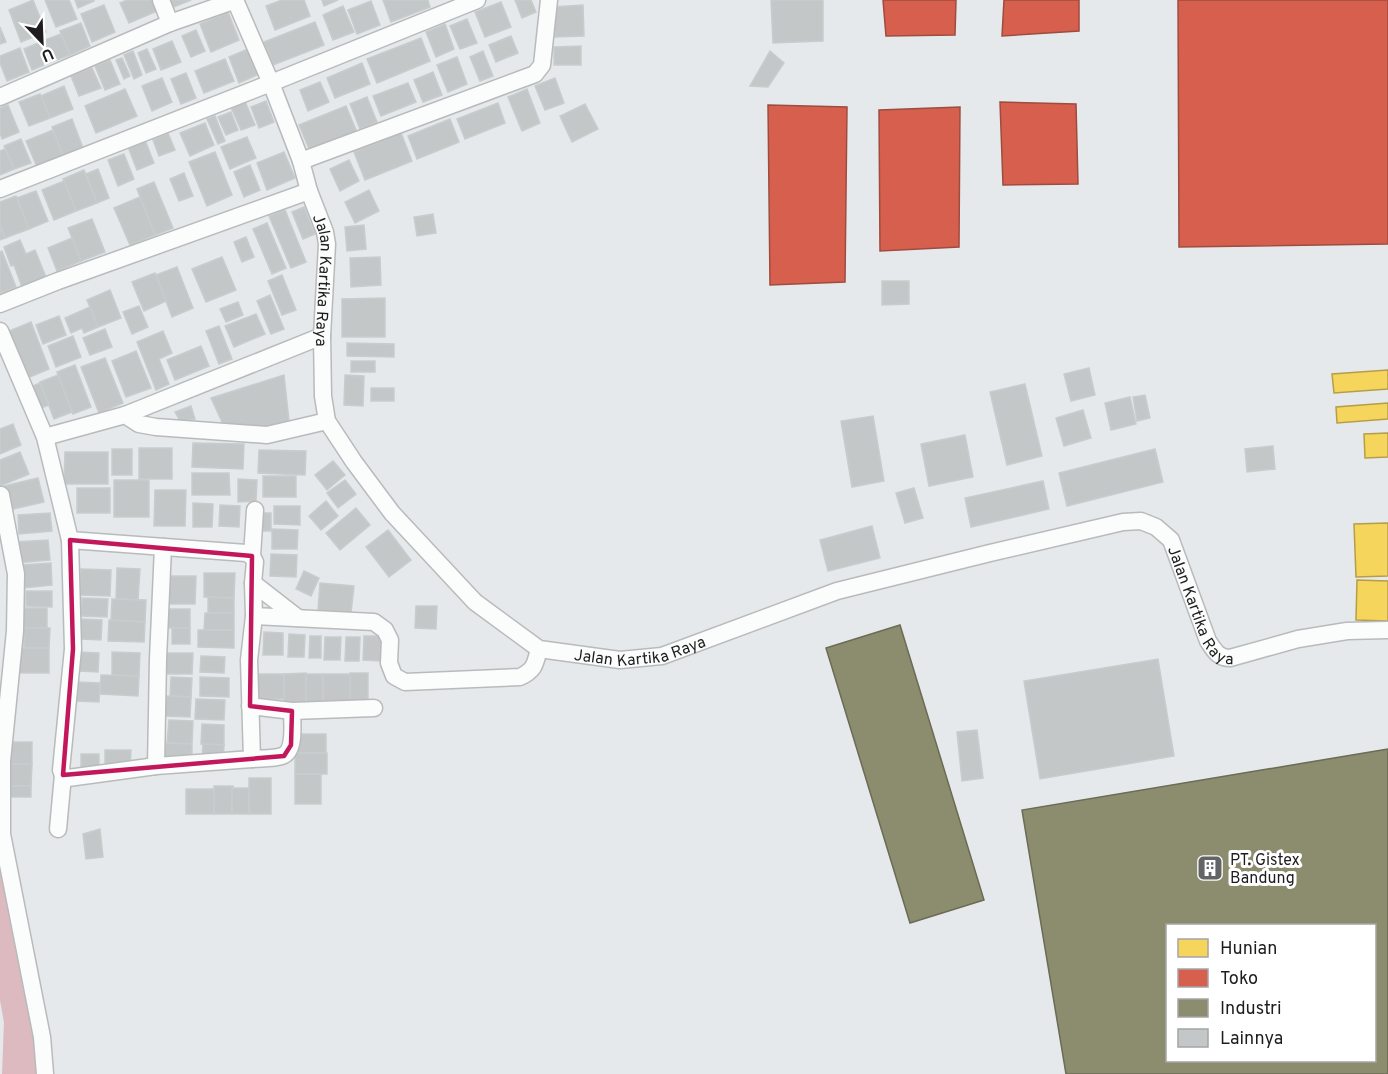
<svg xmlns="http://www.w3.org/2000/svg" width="1388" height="1074" font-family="Overpass,sans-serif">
<rect width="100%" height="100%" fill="#e6e9eb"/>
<g fill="#f6d55c" stroke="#b59e49" stroke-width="1.5">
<path d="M1388 370V389L1334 393 1332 374Z"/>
<path d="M1388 403V419L1337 423 1336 407Z"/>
<path d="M1388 433V457L1365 458 1364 434Z"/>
<path d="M1388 523V576L1356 577 1354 524Z"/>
<path d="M1357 580 1388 581V621L1356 620Z"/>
</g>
<g fill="#d6604d" stroke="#9e4c3f" stroke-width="1.5">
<path d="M883 0H956L955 35 886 36Z"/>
<path d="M1004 0H1079V31L1002 36Z"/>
<path d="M1178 0H1388V244L1179 247Z"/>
<path d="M1000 102 1076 104 1078 184 1003 185Z"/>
<path d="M768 105 847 107 845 282 770 285Z"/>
<path d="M960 107 959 247 880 251 879 110Z"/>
</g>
<g fill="#8c8c6e" stroke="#6b6b56" stroke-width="1.5" fill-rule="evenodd">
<path d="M900 625 984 900 910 923 826 648Z"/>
<path d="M1388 749V1074H1066L1022 810ZM1168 926H1374V1060H1168Z"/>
</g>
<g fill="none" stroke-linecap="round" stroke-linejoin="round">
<path stroke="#ddbac0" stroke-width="38" d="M0 893 23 1021 21 1074"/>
</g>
<g fill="#c3c7c8" stroke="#c7cdce" stroke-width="1.5">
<path d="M33 0 46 32 21 42 9 10Z"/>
<path d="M45 0H69L77 19 56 27Z"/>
<path d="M75 0H94V1L78 8Z"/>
<path d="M127 0H153L157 11 129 23 120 3Z"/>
<path d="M167 0H191L171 8Z"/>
<path d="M282 0H304L310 16 275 30 266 6Z"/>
<path d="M322 0H338L324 6Z"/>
<path d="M383 0H428L430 7 391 22Z"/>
<path d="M515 0H531L536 12 522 18Z"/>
<path d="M771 0H823V41L773 43Z"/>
<path d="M371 1 380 25 357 34 348 10Z"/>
<path d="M501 2 511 27 485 37 475 12Z"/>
<path d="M104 5 115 32 92 42 81 14Z"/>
<path d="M583 5 584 36 555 37 553 7Z"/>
<path d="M343 6 354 32 333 40 323 15Z"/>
<path d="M228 12 239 40 211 52 200 24Z"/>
<path d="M467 19 477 43 460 49 450 26Z"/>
<path d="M315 22 324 45 273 65 264 42Z"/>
<path d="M81 23 90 46 70 55 60 31Z"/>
<path d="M445 24 454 49 436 57 426 32Z"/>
<path d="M0 27 6 42 0 44Z"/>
<path d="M196 30 205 51 191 57 182 36Z"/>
<path d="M61 34 70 55 54 61 45 40Z"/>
<path d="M511 36 518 53 496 62 489 45Z"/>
<path d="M421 38 430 61 377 83 367 59Z"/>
<path d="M45 40 54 61 32 70 24 49Z"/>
<path d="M172 41 181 62 161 70 153 49Z"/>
<path d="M581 46V65H554V47Z"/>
<path d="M20 48 29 72 7 81 0 63V56Z"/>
<path d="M147 49 156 69 146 73 138 53Z"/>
<path d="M248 49 259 74 239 83 229 57Z"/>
<path d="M133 51 142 75 134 79 124 55Z"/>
<path d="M483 51 493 76 480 81 470 57Z"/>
<path d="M770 51 784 63 768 87 750 86Z"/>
<path d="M457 57 467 84 448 92 437 65Z"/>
<path d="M122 58 130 76 124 79 116 60Z"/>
<path d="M225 59 234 81 204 93 195 71Z"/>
<path d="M110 60 120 84 105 90 95 66Z"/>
<path d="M362 63 370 84 335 98 327 78Z"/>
<path d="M92 68 101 88 79 96 71 76Z"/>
<path d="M433 72 442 95 423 102 414 80Z"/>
<path d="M186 73 196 98 181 104 171 79Z"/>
<path d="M162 78 172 102 152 111 142 86Z"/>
<path d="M555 78 564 103 545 110 535 86Z"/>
<path d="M320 82 329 102 308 111 300 90Z"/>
<path d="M408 83 416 102 381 116 373 96Z"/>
<path d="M64 86 73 109 50 118 41 96Z"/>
<path d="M125 89 137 116 96 133 85 106Z"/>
<path d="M527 89 540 123 522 131 508 97Z"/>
<path d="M40 94 50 118 29 126 19 102Z"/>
<path d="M367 97 377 122 360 129 350 104Z"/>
<path d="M244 99 255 125 241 130 230 105Z"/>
<path d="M266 101 274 122 259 128 251 107Z"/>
<path d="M498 103 505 123 465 139 457 119Z"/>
<path d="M585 104 598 129 572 142 560 116Z"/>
<path d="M8 105 19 132 2 139 0 133V108Z"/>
<path d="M346 106 357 132 310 151 299 125Z"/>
<path d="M231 112 238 130 226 135 218 117Z"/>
<path d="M215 116 225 141 218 144 207 119Z"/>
<path d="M72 119 83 148 63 156 52 127Z"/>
<path d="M450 119 459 142 417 159 408 136Z"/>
<path d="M205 123 214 145 190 156 180 133Z"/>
<path d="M53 130 63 156 37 167 26 141Z"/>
<path d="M168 133 175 150 159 156 153 140Z"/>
<path d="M401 133 412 161 365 180 354 152Z"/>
<path d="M247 137 256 158 230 169 221 147Z"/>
<path d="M21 139 31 163 14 169 4 146Z"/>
<path d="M145 140 154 163 137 170 128 147Z"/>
<path d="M5 149 14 169 0 175V151Z"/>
<path d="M215 152 232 195 207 206 189 162Z"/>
<path d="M284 152 295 178 267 190 257 163Z"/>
<path d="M124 154 134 179 118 186 108 160Z"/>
<path d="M349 160 359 181 340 191 330 169Z"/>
<path d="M250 165 260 190 244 197 234 172Z"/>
<path d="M98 169 109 198 97 203 86 174Z"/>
<path d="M84 170 97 203 76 211 63 179Z"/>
<path d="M184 173 193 196 179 201 170 179Z"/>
<path d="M64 181 76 211 54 220 42 190Z"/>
<path d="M154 182 173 228 155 235 137 189Z"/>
<path d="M369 190 379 211 355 223 345 202Z"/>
<path d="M36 191 48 221 29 229 17 198Z"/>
<path d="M16 196 29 229 5 238 0 225V202Z"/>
<path d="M140 197 155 235 130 245 114 208Z"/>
<path d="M304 207 315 234 303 239 292 212Z"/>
<path d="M285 210 306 262 291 268 269 216Z"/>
<path d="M433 214 436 233 417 236 414 217Z"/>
<path d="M92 219 105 252 81 261 68 228Z"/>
<path d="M267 223 286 268 272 274 253 229Z"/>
<path d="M0 225 5 238 0 240Z"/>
<path d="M364 225 366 249 347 251 345 227Z"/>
<path d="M246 237 254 257 242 262 234 242Z"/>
<path d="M72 238 81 261 57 271 48 248Z"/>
<path d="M20 240 26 254 35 250 46 277 22 287 14 265 11 266 4 247Z"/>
<path d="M2 251 16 287 0 293V252Z"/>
<path d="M222 257 236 290 206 302 192 269Z"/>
<path d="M380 257 381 285 351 287 350 258Z"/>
<path d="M177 267 193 308 172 317 156 275Z"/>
<path d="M155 273 166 301 144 311 132 282Z"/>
<path d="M282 275 296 310 282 315 268 281Z"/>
<path d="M882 281H909V304L882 305Z"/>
<path d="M110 290 121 318 98 327 87 300Z"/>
<path d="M270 295 284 329 271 334 257 301Z"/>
<path d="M385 298V337H342V299Z"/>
<path d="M238 302 243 315 226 322 220 309Z"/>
<path d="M139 306 148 327 132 334 123 312Z"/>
<path d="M90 307 98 327 84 333 82 328 71 333 65 318Z"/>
<path d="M256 314 265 334 234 347 225 326Z"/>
<path d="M59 316 66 335 43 344 36 325Z"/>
<path d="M31 322 49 369 25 379 7 332Z"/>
<path d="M219 326 232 359 219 364 206 331Z"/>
<path d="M105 329 112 347 90 355 83 338Z"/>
<path d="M163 331 172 353 159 359 169 384 156 390 137 342Z"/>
<path d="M73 336 81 357 56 367 48 346Z"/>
<path d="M347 343 394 344V357L347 356Z"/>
<path d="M201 346 209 366 175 380 167 360Z"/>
<path d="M136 351 151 388 126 397 112 361Z"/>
<path d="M105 358 123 403 99 413 81 367Z"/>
<rect x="351" y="361" width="24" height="11"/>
<path d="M75 365 91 407 73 414 57 372Z"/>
<path d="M1089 368 1095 395 1071 401 1064 374Z"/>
<path d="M58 375 72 412 54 419 40 382Z"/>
<path d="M284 375 289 421 262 428 223 424 211 398Z"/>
<path d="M345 375 364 376 363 406 344 405Z"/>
<path d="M40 383 49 405 36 410 28 388Z"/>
<path d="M1025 384 1042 456 1007 465 990 392Z"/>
<rect x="371" y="388" width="23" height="13"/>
<path d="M1145 395 1150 418 1137 421 1133 397Z"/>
<path d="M1130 397 1136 424 1111 430 1105 403Z"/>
<path d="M191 406 195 419 180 421 175 412Z"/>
<path d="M1083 410 1091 438 1064 446 1056 418Z"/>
<path d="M873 416 884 481 852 487 841 421Z"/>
<path d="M13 424 21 445 0 454V429Z"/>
<path d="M965 435 973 477 929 486 921 444Z"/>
<path d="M193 443 244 444 243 469 192 467Z"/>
<path d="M1273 446 1275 469 1247 472 1245 449Z"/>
<rect x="139" y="448" width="33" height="31"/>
<rect x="112" y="449" width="20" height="26"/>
<path d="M1155 449 1163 482 1067 506 1059 473Z"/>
<path d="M259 450 306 451 305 475 258 473Z"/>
<path d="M20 452 29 474 0 486V460Z"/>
<path d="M65 452H108V484H64Z"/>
<path d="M333 461 345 475 327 490 315 475Z"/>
<path d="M192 473H229L230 495H192Z"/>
<rect x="263" y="476" width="33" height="21"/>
<path d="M38 478 44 502 9 510 4 486Z"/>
<path d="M238 479 257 480 256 501 238 502Z"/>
<rect x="114" y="480" width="35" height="37"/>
<path d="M345 480 356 494 338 508 327 493Z"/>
<path d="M1043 481 1049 509 971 527 965 498Z"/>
<rect x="77" y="488" width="33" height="25"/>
<path d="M914 488 923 518 905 523 896 493Z"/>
<path d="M155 490H186L185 526H154Z"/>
<path d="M326 501 338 516 321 530 309 516Z"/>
<path d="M193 503 213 504 212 527H193Z"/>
<path d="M220 505 240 506 239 527 219 526Z"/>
<path d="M274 506H300V525L274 524Z"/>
<path d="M356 508 370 525 340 550 326 533Z"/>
<path d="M50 513 52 531 19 534 18 515Z"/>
<rect x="257" y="513" width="14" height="18"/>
<path d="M872 526 880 558 828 571 820 540Z"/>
<path d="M272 529 298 530 297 549H272Z"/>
<path d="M388 530 411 560 389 577 366 547Z"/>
<path d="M48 540 50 560 16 563 15 542Z"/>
<path d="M271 554 297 555 296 577 270 576Z"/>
<path d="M51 563 52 585 23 588 21 565Z"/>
<path d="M117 568 140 569 138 600 116 599Z"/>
<path d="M81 569 111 570 110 596 80 595Z"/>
<path d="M304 571 319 578 311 596 296 589Z"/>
<path d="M204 573H235L234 598 204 597Z"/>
<path d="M167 576H196L195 604H167Z"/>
<path d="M320 583 354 586 351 613 318 610Z"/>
<path d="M26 591H52V607L26 606Z"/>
<path d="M208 597 234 598V613H208Z"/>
<path d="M82 598 108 599 107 617 81 616Z"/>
<path d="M112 599 146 600 145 622 111 621Z"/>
<path d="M416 606H437L436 629 415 628Z"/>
<rect x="23" y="608" width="24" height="20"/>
<path d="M166 609H190V628H165Z"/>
<path d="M205 613H234V630H204Z"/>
<path d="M81 619 102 620 101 640 81 639Z"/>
<path d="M109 620 145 622 144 642 108 641Z"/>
<path d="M24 628H50L49 648H24Z"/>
<rect x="172" y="628" width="18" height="16"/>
<path d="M198 630H234V648L198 647Z"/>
<path d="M264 632 283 633V655H263Z"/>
<path d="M289 634 305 635 304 657H288Z"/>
<path d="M310 636H321V658H309Z"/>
<path d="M364 636H381L380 661 363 660Z"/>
<path d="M325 637H341L340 660H324Z"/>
<path d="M346 637H360L359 661H345Z"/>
<path d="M18 648H49V673H17Z"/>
<path d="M79 652 99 653 98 672 78 671Z"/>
<path d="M112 652 140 653 139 676 112 675Z"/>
<path d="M165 653H193L192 674H164Z"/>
<path d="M201 656 225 657 224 673 200 672Z"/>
<path d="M1158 659 1174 756 1040 779 1024 681Z"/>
<path d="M306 673V702H284V674Z"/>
<rect x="350" y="673" width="18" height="29"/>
<rect x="258" y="674" width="26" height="25"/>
<rect x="306" y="674" width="17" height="28"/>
<rect x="323" y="674" width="27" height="28"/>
<path d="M101 675 139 676 138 696 100 694Z"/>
<path d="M171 677 192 678 191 697 170 696Z"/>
<path d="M200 677 229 678V697L200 696Z"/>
<path d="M77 682 100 683 99 702 76 701Z"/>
<path d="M164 696 191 697 190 717 163 716Z"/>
<path d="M196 699 225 700 224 720 195 719Z"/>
<path d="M169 720 193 721 192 744 167 743Z"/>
<path d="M202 724 224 725V745L201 744Z"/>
<path d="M977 730 983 778 962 781 957 732Z"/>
<rect x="295" y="734" width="31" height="19"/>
<rect x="11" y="742" width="21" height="22"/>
<path d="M164 743 192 744V764L163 763Z"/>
<path d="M203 744 224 745 223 760 202 759Z"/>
<path d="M105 750H131L130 768 105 767Z"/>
<rect x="295" y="753" width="32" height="21"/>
<path d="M81 754H99V771L81 770Z"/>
<path d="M7 764H32L31 786H7Z"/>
<rect x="295" y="774" width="26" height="30"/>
<rect x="249" y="778" width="22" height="36"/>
<rect x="5" y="786" width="26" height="11"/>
<path d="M214 786H233L232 814H214Z"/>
<rect x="232" y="788" width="17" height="26"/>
<rect x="186" y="789" width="28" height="25"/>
<path d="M100 829 103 857 86 859 83 834Z"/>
</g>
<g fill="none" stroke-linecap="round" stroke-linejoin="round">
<g stroke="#b9babb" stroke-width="19">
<g id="minor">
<path d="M161 0 170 23"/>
<path id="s1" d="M235 0 271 83 301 161 309 191 325 232 327 244 322 336 323 396 327 421 354 462 392 513 475 602 539 649 620 660 662 656 837 591 990 553 1123 522 1141 521 1156 527 1171 540 1208 641C1214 650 1218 658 1230 658L1298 639 1347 631 1388 630"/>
<path d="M0 97 170 23 236 0"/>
<path d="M301 161 535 74 542 65 549 0"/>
<path d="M0 189 271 83 477 0"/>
<path d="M0 304 58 281 309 191"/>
<path d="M0 331 45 437 70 540 246 553 252 556 255 562 253 583 254 616 374 622 385 630 390 640 389 663 394 676 405 682 520 677C535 670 535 664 539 649"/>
<path d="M125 415 322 336"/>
<path d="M45 437 125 415 139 424 156 427 267 435 327 421"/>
<path d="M1 495 16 574 15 631 2 761V834L42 1037 45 1074"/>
<path d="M70 540 73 649 61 770 63 775 68 778 156 766 252 759 249 660 254 616"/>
<path d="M252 556 255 510"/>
<path d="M253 583 298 618"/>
<path d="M250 706 292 711 374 708"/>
<path d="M252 759C261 758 273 759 282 756 296 751 292 723 292 711"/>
<path d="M156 766 158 659 163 547"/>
<path d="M58 829 63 775"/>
</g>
</g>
<use href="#minor" stroke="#fbfcfc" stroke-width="16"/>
</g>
<path fill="none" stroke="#c2185b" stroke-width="4.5" stroke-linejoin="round" d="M70 540 252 556 250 706 292 711 291 745 284 756 63 775 73 649Z"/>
<defs>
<g id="building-square" transform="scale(1.35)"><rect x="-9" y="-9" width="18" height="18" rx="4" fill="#636465" stroke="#fff"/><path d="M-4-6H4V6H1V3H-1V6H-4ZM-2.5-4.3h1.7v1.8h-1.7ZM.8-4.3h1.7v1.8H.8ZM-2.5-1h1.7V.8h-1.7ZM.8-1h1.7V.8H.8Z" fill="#fff"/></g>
</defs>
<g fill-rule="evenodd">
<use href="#building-square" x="1210" y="868"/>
</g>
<g text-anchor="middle" stroke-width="6" stroke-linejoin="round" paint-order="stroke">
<g font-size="16" fill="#1d1d1d" stroke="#fff">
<text dy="6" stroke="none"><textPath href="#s1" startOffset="297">Jalan Kartika Raya</textPath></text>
<text dy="6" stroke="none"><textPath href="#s1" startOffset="1485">Jalan Kartika Raya</textPath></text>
<text dy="6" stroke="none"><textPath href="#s1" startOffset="855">Jalan Kartika Raya</textPath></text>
</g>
<g font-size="16" fill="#1d1d1d" stroke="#fff" text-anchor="start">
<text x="1230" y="865">PT. Gistex<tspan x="1230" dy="18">Bandung</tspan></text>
</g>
</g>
<rect x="1166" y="924" width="210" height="138" fill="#ffffff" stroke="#a5a5a5" stroke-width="1.5"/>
<rect x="1178" y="939" width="30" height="18" fill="#f6d55c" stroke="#a5a5a5" stroke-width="1.5"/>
<text x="1220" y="954" font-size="18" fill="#1d1d1d">Hunian</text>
<rect x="1178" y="969" width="30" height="18" fill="#d6604d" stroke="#a5a5a5" stroke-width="1.5"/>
<text x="1220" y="984" font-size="18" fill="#1d1d1d">Toko</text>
<rect x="1178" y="999" width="30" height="18" fill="#8c8c6e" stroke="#a5a5a5" stroke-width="1.5"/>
<text x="1220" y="1014" font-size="18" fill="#1d1d1d">Industri</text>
<rect x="1178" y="1029" width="30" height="18" fill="#c3c7c8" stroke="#a5a5a5" stroke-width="1.5"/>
<text x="1220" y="1044" font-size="18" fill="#1d1d1d">Lainnya</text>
<g transform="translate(42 42) rotate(157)" stroke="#ffffff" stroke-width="4.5" paint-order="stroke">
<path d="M0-4.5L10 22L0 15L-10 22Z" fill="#1d1d1d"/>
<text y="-9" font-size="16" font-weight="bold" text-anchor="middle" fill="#1d1d1d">U</text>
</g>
</svg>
